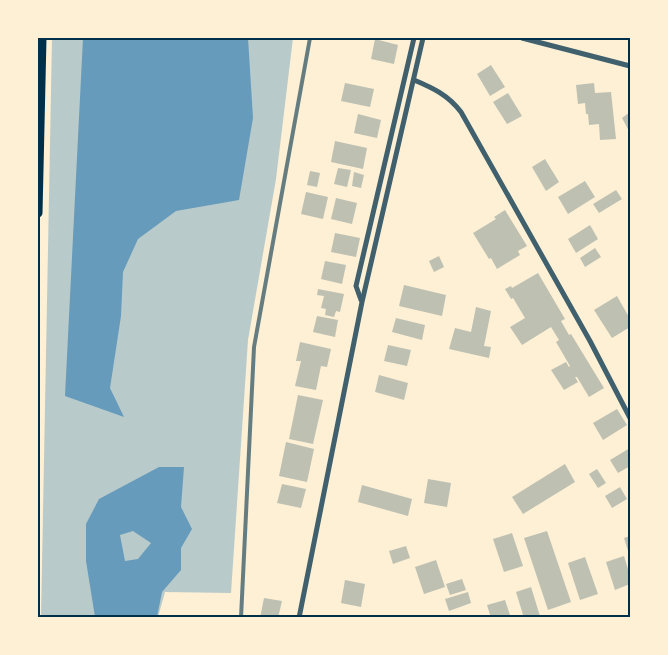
<svg xmlns="http://www.w3.org/2000/svg" width="668" height="655" font-family="Poppins,sans-serif">
<rect width="100%" height="100%" fill="#fdf0d5"/>
<path fill="#b9caca" d="M52 38H293L276 179 248 340 231 593 165 592 158 617 41 618Z"/>
<g fill="#669bbc" fill-rule="evenodd">
<path d="M83 38H248L253 118 239 200 176 211 138 239 123 272 121 316 110 388 124 417 65 396Z"/>
<path d="M159 467H184L181 507 192 529 181 548V570L162 592 157 617H95L86 561V524L99 499ZM133 531 151 543 138 559 125 561 120 535Z"/>
</g>
<g fill="#bec0b2">
<path d="M375 39 398 45 394 64 371 59Z"/>
<path d="M491 65 505 87 490 96 477 74Z"/>
<path d="M345 83 374 89 370 107 341 101Z"/>
<path d="M594 83 595 93 611 92 616 139 600 140 599 124 589 125 588 114H586L585 103 578 104 576 85Z"/>
<path d="M508 93 522 116 507 124 493 102Z"/>
<path d="M630 112V133L622 118Z"/>
<path d="M358 114 381 120 377 138 354 133Z"/>
<path d="M335 141 367 148 363 169 331 162Z"/>
<path d="M545 159 559 182 546 191 532 167Z"/>
<path d="M338 168 351 170 347 187 334 184Z"/>
<path d="M310 171 320 173 317 187 307 185Z"/>
<path d="M354 172 364 175 361 188 352 186Z"/>
<path d="M585 181 595 197 568 214 558 197Z"/>
<path d="M616 190 622 199 599 213 593 204Z"/>
<path d="M306 192 328 197 323 219 301 214Z"/>
<path d="M336 198 357 203 352 224 331 219Z"/>
<path d="M505 210 527 246 518 251 520 255 497 269 491 258 489 259 473 233 496 219 494 217Z"/>
<path d="M590 225 598 239 576 253 568 239Z"/>
<path d="M335 233 360 238 356 257 331 252Z"/>
<path d="M595 248 601 257 585 267 580 258Z"/>
<path d="M439 256 444 267 434 272 429 261Z"/>
<path d="M325 261 346 265 342 284 321 279Z"/>
<path d="M538 273 565 319 561 321 569 335 571 334 604 388 589 397 577 377H575L578 382 564 390 551 370 566 362 569 367 570 366 556 342 559 340 551 327 522 345 510 327 525 318 513 298 511 299 505 289 511 286 512 288Z"/>
<path d="M404 285 446 295 442 316 399 306Z"/>
<path d="M318 289 344 294 340 312 336 311 334 317 325 315 326 309 321 308 324 296 317 295Z"/>
<path d="M617 296 630 319V327L612 338 594 310Z"/>
<path d="M476 307 491 311 484 346 491 347 489 358 449 349 455 328 471 332Z"/>
<path d="M317 316 338 320 335 337 313 332Z"/>
<path d="M396 318 425 325 422 340 392 332Z"/>
<path d="M300 342 331 349 327 367 321 366 316 390 295 386 301 361H296Z"/>
<path d="M388 345 411 350 407 366 384 361Z"/>
<path d="M379 375 408 383 404 400 375 392Z"/>
<path d="M298 395 323 400 313 444 289 439Z"/>
<path d="M617 409 627 425 603 440 593 423Z"/>
<path d="M286 442 314 449 307 482 279 476Z"/>
<path d="M630 448V466L618 473 610 460Z"/>
<path d="M565 464 575 482 523 514 512 497Z"/>
<path d="M597 469 606 483 598 488 589 474Z"/>
<path d="M428 479 451 483 447 507 424 503Z"/>
<path d="M282 484 306 489 301 508 277 503Z"/>
<path d="M362 485 412 499 408 516 358 502Z"/>
<path d="M620 487 627 499 612 508 605 496Z"/>
<path d="M547 531 571 602 548 610 524 538Z"/>
<path d="M512 533 523 566 504 572 493 539Z"/>
<path d="M630 536V557L624 538Z"/>
<path d="M406 546 410 558 393 564 389 551Z"/>
<path d="M624 556 630 576V584L615 590 606 562Z"/>
<path d="M585 557 598 594 580 600 568 563Z"/>
<path d="M436 560 445 587 424 594 415 567Z"/>
<path d="M462 579 466 590 450 595 446 584Z"/>
<path d="M345 580 365 584 361 607 341 603Z"/>
<path d="M531 587 540 616 524 618 516 592Z"/>
<path d="M468 592 471 603 449 611 445 599Z"/>
<path d="M264 598 282 601 278 618H260Z"/>
<path d="M505 600 511 618H491L487 605Z"/>
</g>
<g fill="none" stroke-linecap="round" stroke-linejoin="round">
<g stroke="#3f606c" stroke-width="5">
<path d="M522 38 630 66"/>
<path d="M414 80C433 88 448 95 461 112L590 341 630 418"/>
<path d="M361 300 356 286 414 38"/>
<path d="M299 618 362 302 423 38"/>
</g>
<path stroke="#003049" stroke-width="9" d="M38 213 42 38"/>
<path stroke="#657d81" stroke-width="4" d="M241 618 254 347 310 38"/>
</g>
<rect width="668" height="655" fill="none" stroke="#fdf0d5" stroke-width="78"/>
<rect x="39" y="39" width="590" height="577" fill="none" stroke="#003049" stroke-width="2"/>
</svg>
